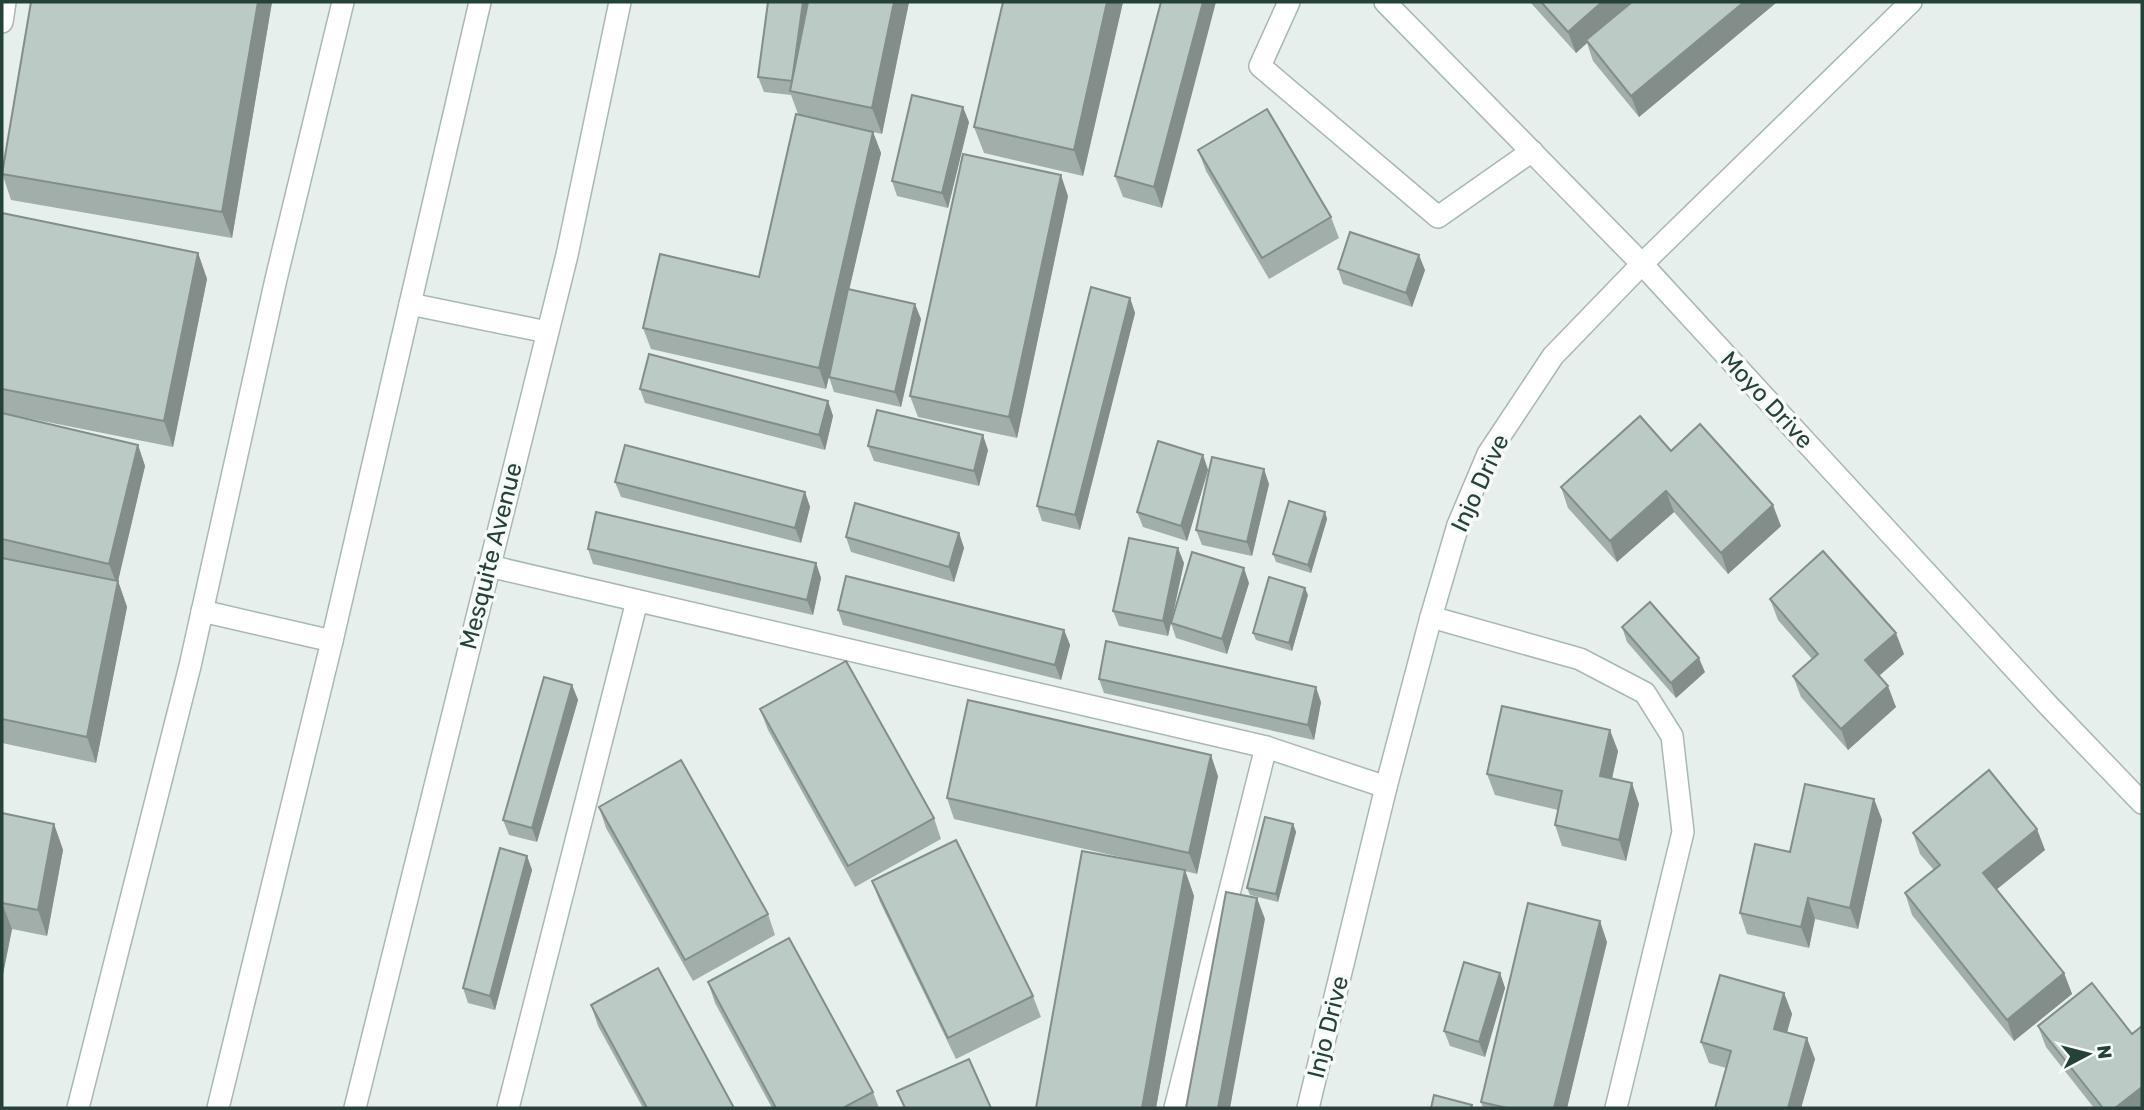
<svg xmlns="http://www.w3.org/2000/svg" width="2144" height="1110" font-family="Rubik,sans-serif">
<rect width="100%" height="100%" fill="#e6efeb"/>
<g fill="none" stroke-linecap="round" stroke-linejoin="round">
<g stroke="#a8b8b2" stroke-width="24">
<g id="minor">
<path d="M1289 2 1260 66 1438 217 1532 151"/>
<path d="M1385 2 1642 264 2048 705 2142 803"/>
<path d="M2 22 5 2"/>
<path d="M410 304 547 332"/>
<path d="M489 566 1266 747 1386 787"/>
<path d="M202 611 332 641"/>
<path d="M1431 617 1580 659 1645 693 1672 736 1683 832 1616 1108"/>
<path d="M78 1108 190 666 276 279 343 2"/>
<path d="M218 1108 332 641 480 2"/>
<path d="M355 1108 567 255 620 2"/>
<path d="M508 1108 637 601"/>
<path d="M1175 1108 1266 747"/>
<path d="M1308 1108 1386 787 1431 617 1458 525 1488 454 1553 356 1642 264 1911 2"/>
</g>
</g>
<use href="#minor" stroke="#fff" stroke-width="21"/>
</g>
<g fill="#a1aea9">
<path d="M31 2H272L232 238 11 200 2 173Z"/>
<path d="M909 2 882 134 873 132 881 153 849 290 921 319 901 407 834 392 829 377 826 389 651 349 643 328 759 277 798 114 791 95 764 92 758 77Z"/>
<path d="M1123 2 1083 176 984 153 974 127Z"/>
<path d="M1161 2 1162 208 1123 197 1115 176Z"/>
<path d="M1530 2H1777L1639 117 1593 61 1587 43 1576 53Z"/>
<path d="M969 122 948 208 897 196 892 181Z"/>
<path d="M1198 150 1331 217 1339 238 1269 279 1206 171Z"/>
<path d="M1068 196 1017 438 918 417 910 396Z"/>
<path d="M2 213 198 253 207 279 173 447 2 413Z"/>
<path d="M1338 269 1425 270 1412 307 1343 284Z"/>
<path d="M1130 298 1135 313 1080 530 1042 521 1037 506Z"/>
<path d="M640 389 828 401 833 416 825 450 645 403Z"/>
<path d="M2 413 138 445 145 466 118 581 127 607 96 763 2 743Z"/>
<path d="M868 446 988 450 979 486 874 461Z"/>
<path d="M1671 451 1781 526 1728 574 1674 512 1617 562 1568 508 1561 487Z"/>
<path d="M1203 455 1208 470 1187 541 1143 527 1137 512Z"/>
<path d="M615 482 805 492 810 507 801 543 621 497Z"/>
<path d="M1269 484 1252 556 1202 545 1196 530Z"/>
<path d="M1325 512 1327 519 1311 573 1276 562 1273 554Z"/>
<path d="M959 533 964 548 954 582 851 552 846 537Z"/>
<path d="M588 549 816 563 821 578 813 615 593 564Z"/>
<path d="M1184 563 1172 619 1249 583 1227 654 1176 638 1171 623 1168 636 1119 626 1113 611Z"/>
<path d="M1308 595 1292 651 1256 640 1253 633Z"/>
<path d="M1770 599 1904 654 1879 676 1896 707 1848 750 1801 697 1793 676 1812 659 1778 620Z"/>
<path d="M838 610 1064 630 1070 645 1061 680 843 625Z"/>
<path d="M1622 627 1705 672 1676 698 1627 642Z"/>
<path d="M1099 679 1321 702 1314 740 1104 693Z"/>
<path d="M572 685 578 700 537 842 509 835 503 820Z"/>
<path d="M760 709 934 818 941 839 855 887 768 730Z"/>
<path d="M1618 751 1612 778 1639 804 1626 861 1562 846 1555 825 1558 810 1495 795 1487 774Z"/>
<path d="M1218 776 1197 874 1185 871 1194 896 1156 1108H1036L1155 865 954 819 947 798Z"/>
<path d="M1874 799 1882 820 1858 929 1815 919 1809 948 1747 934 1740 913 1790 852Z"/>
<path d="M599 807 768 914 775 935 693 981 606 828Z"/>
<path d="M2 813 54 824 63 850 47 936 12 929 2 979Z"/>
<path d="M1293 824 1296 832 1278 902 1250 895 1247 888Z"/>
<path d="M1913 833 2045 850 1997 889 2064 973 2072 994 2014 1041 1912 915 1905 893 1934 870 1920 854Z"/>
<path d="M527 856 532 870 495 1010 468 1003 463 988Z"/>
<path d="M872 881 1033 996 1041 1017 956 1059 880 902Z"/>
<path d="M1607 942 1567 1108H1483L1481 1102Z"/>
<path d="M1500 973 1505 988 1485 1057 1450 1046 1444 1031Z"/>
<path d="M708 982 873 1092 879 1108H772L715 1003Z"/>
<path d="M1784 993 1792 1014 1787 1033 1815 1059 1801 1108H1715L1726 1068 1709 1063 1701 1042Z"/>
<path d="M591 1005 734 1108H643L598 1026Z"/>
<path d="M2038 1026 2132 1034 2142 1108H2094L2046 1047Z"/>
</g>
<g fill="#838d89">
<path d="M258 2H272L232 238 222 212Z"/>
<path d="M803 2H810L793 81Z"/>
<path d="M894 2H909L882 134 872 108Z"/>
<path d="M1107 2H1123L1083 176 1074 150Z"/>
<path d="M1203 2H1216L1162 208 1154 187Z"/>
<path d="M1602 2H1632L1586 40 1587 43 1576 53 1568 32Z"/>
<path d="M1744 2H1777L1639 117 1631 96Z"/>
<path d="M963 107 969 122 948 208 942 193Z"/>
<path d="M873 132 881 153 826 389 819 368Z"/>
<path d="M1061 175 1068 196 1017 438 1009 417Z"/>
<path d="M198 253 207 279 173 447 164 421Z"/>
<path d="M1419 255 1425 270 1412 307 1406 293Z"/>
<path d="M1130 298 1135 313 1080 530 1075 515Z"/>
<path d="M915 304 921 319 901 407 895 392Z"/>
<path d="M828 401 833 416 825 450 819 435Z"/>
<path d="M983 435 988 450 979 486 974 471Z"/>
<path d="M138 445 145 466 118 581 127 607 96 763 87 737 117 585 109 564Z"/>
<path d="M1203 455 1208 470 1187 541 1181 526Z"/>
<path d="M1264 469 1269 484 1252 556 1247 542Z"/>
<path d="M1666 491 1674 512 1617 562 1610 541Z"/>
<path d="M805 492 810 507 801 543 795 528Z"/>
<path d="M1773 505 1781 526 1728 574 1721 553Z"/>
<path d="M1325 512 1327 519 1311 573 1308 565Z"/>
<path d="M959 533 964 548 954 582 949 567Z"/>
<path d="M1178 548 1184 563 1168 636 1163 621Z"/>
<path d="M816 563 821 578 813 615 807 600Z"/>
<path d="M1244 568 1249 583 1227 654 1222 639Z"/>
<path d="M1305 588 1308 595 1292 651 1289 643Z"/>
<path d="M1064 630 1070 645 1061 680 1055 665Z"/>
<path d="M1896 633 1904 654 1873 681 1865 660Z"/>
<path d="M1699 658 1705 672 1676 698 1671 683Z"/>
<path d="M572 685 578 700 537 842 532 828Z"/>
<path d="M1888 686 1896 707 1848 750 1841 729Z"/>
<path d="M1316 687 1321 702 1314 740 1308 725Z"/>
<path d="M1610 730 1618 751 1608 797 1600 776Z"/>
<path d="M1211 755 1218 776 1197 874 1189 853Z"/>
<path d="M1632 783 1639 804 1626 861 1619 840Z"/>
<path d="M1874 799 1882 820 1858 929 1850 908Z"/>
<path d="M54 824 63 850 47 936 38 910Z"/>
<path d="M1293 824 1296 832 1278 902 1276 894Z"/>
<path d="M2037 829 2045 850 1991 894 1983 873Z"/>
<path d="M527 856 532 870 495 1010 490 996Z"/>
<path d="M1185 870 1194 896 1156 1108H1142Z"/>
<path d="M1257 898 1265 919 1230 1108H1218Z"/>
<path d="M1808 898 1815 919 1809 948 1801 927Z"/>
<path d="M2 903 12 929 2 979Z"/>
<path d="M1600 921 1607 942 1567 1108H1554Z"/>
<path d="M1500 973 1505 988 1485 1057 1479 1042Z"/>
<path d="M2064 973 2072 994 2014 1041 2007 1020Z"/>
<path d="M1784 993 1792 1014 1782 1050 1774 1029Z"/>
<path d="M1807 1038 1815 1059 1801 1108H1788Z"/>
<path d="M2142 1087V1108H2115Z"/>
</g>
<g fill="#bbcac4" stroke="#838d89" stroke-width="2">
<path d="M31 2H258L222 212 2 174Z"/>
<path d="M768 2H803L792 81 758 77Z"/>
<path d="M808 2H894L872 108 790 91Z"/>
<path d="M1003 2H1107L1074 150 974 127Z"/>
<path d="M1161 2H1203L1154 187 1115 176Z"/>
<path d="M1541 2H1602L1568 32Z"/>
<path d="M1632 2H1744L1631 96 1586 40Z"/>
<path d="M912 95 963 107 942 193 892 181Z"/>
<path d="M1267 109 1331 217 1262 258 1198 150Z"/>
<path d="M796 114 873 132 819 368 643 328 660 254 759 277Z"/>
<path d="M963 154 1061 175 1009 417 910 396Z"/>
<path d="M2 213 198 253 164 421 2 389Z"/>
<path d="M1350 232 1419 255 1406 293 1338 269Z"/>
<path d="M1091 287 1130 298 1075 515 1037 506Z"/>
<path d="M848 289 915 304 895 392 829 377Z"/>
<path d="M649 354 828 401 819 435 640 389Z"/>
<path d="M877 410 983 435 974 471 868 446Z"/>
<path d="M2 413 138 445 109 564 2 539Z"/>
<path d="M1640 416 1671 451 1700 424 1773 505 1721 553 1666 491 1610 541 1561 487Z"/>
<path d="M1158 441 1203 455 1181 526 1137 512Z"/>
<path d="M625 445 805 492 795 528 615 482Z"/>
<path d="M1212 457 1264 469 1247 542 1196 530Z"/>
<path d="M1289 501 1325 512 1308 565 1273 554Z"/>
<path d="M855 503 959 533 949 567 846 537Z"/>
<path d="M596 512 816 563 807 600 588 549Z"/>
<path d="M1129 538 1178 548 1163 621 1113 611Z"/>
<path d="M1823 551 1896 633 1865 660 1888 686 1841 729 1793 676 1818 654 1770 599Z"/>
<path d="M1192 552 1244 568 1222 639 1171 623Z"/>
<path d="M2 558 118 581 87 737 2 719Z"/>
<path d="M846 576 1064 630 1055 665 838 610Z"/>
<path d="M1269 577 1305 588 1289 643 1253 633Z"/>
<path d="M1650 602 1699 658 1671 683 1622 627Z"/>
<path d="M1106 641 1316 687 1308 725 1099 679Z"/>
<path d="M846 661 934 818 848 866 760 709Z"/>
<path d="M544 677 572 685 532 828 503 820Z"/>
<path d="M968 700 1211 755 1189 853 947 798Z"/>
<path d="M1502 706 1610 730 1600 776 1632 783 1619 840 1555 825 1562 791 1487 774Z"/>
<path d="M681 760 768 914 685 960 599 807Z"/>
<path d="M1989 770 2037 829 1983 873 2064 973 2007 1020 1905 893 1940 865 1913 833Z"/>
<path d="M1805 784 1874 799 1850 908 1808 898 1801 927 1740 913 1755 844 1790 852Z"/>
<path d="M2 813 54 824 38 910 2 903V905Z"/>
<path d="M1265 817 1293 824 1276 894 1247 888Z"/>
<path d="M956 840 1033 996 948 1038 872 881Z"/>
<path d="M500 848 527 856 490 996 463 988Z"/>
<path d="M1082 851 1185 870 1142 1108H1036Z"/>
<path d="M1226 892 1257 898 1218 1108H1186Z"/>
<path d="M1528 903 1600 921 1554 1108H1507L1481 1102Z"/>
<path d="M789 938 873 1092 843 1108H776L708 982Z"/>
<path d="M1464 962 1500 973 1479 1042 1444 1031Z"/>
<path d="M658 968 734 1108H647L591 1005Z"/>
<path d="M1720 975 1784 993 1774 1029 1807 1038 1788 1108H1715L1731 1051 1701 1042Z"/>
<path d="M2092 983 2132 1034 2142 1026V1087L2115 1108H2103L2038 1026Z"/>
<path d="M969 1059 991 1108H905L897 1091Z"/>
<path d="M1434 1095 1472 1105 1471 1108H1431Z"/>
</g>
<g text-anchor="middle" stroke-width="7" stroke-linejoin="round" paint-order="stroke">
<g font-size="24" fill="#24423a" stroke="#f7fbf9">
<text transform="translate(1767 400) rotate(47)" y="8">Moyo Drive</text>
<text transform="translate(1480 483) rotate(-65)" y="8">Injo Drive</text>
<text transform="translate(491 556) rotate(-76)" y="8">Mesquite Avenue</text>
<text transform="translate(1328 1027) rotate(-76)" y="8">Injo Drive</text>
</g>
</g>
<rect width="2144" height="1110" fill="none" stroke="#24423a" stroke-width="7"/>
<g transform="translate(2088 1054) rotate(83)" stroke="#f7fbf9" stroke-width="5" paint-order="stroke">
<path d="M0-5L12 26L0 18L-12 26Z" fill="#24423a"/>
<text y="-10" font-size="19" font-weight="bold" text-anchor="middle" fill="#24423a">N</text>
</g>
</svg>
